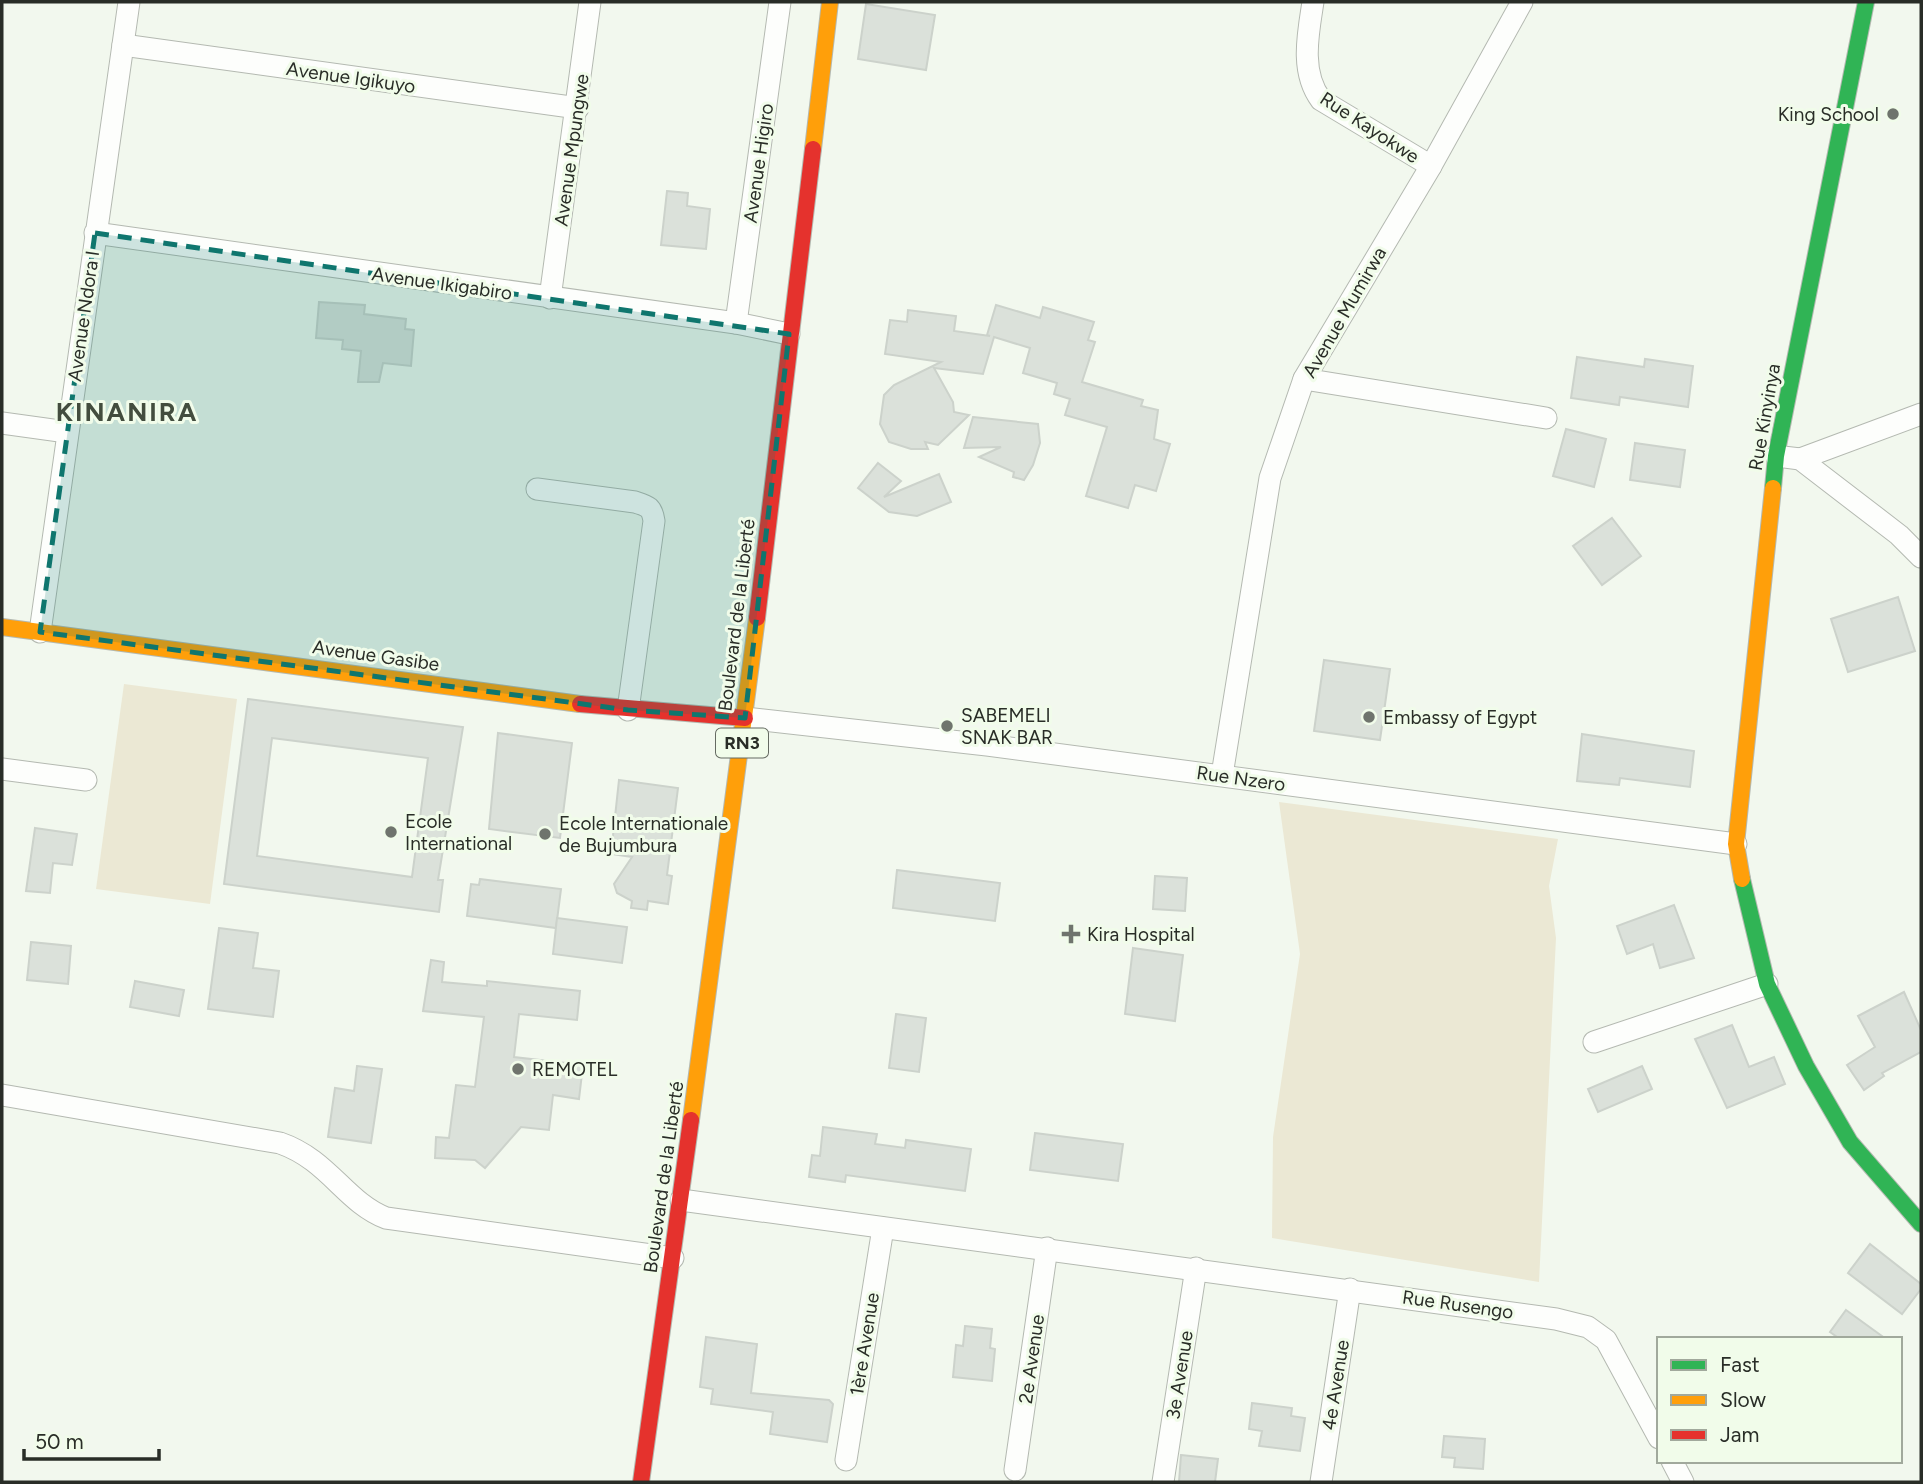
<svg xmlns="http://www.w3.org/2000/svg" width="1923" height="1484" font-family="Figtree,sans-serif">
<rect width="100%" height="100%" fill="#f2f8ee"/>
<g fill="#ebe8d4">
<path d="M124 684 237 699 210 904 96 889Z"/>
<path d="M1279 802 1558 839 1549 886 1556 938 1539 1282 1272 1238 1273 1137 1300 954Z"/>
</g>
<g fill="#dbe1da" stroke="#ccd2cb" stroke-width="2" fill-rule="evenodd">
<path d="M866 4 935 15 926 70 858 59Z"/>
<path d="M667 191 688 193 687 206 710 209 706 249 661 245Z"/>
<path d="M319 302 365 305 364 314 406 319 405 329 414 330 411 366 383 363 379 382H358L361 351 342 349 343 340 316 338Z"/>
<path d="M996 305 1040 318 1043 307 1094 322 1088 340 1095 342 1082 382 1143 400 1141 406 1158 410 1154 439 1170 444 1156 491 1135 485 1128 508 1086 496 1107 427 1065 415 1070 399 1054 394 1057 383 1023 373 1030 348 994 337 983 374 934 368 953 402 954 412 969 415 938 445 925 442 928 449H911L889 442 880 424 884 395 894 385 941 362 885 354 890 320 907 322 908 310 956 316 954 331 990 336 987 335Z"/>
<path d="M1577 357 1644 367 1645 359 1693 366 1688 407 1620 397 1619 405 1571 398Z"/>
<path d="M973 417 1038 424 1040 443 1033 465 1024 480 1013 477 1014 472 979 457 1001 447 964 448Z"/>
<path d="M1566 429 1606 439 1594 487 1553 476Z"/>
<path d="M1635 443 1685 450 1680 487 1630 480Z"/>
<path d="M878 463 901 481 884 497 939 474 951 502 917 516 889 512 858 488Z"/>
<path d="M1612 518 1641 556 1602 585 1573 546Z"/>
<path d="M1898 597 1915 651 1848 672 1831 619Z"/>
<path d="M1324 660 1390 669 1380 740 1314 731Z"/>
<path d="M248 699 463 727 438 880H443L439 912 224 884ZM272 738 428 758 412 877 257 856Z"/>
<path d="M498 733 572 743 560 838 489 829Z"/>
<path d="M1582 734 1694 751 1690 787 1620 778 1619 785 1577 781Z"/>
<path d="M619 780 678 788 667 875 672 876 668 904 648 901 647 910 631 908 632 901 617 893 614 884 632 857 611 854Z"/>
<path d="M35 828 77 834 72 865 53 863 50 893 26 891Z"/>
<path d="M897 870 1000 883 995 921 893 908Z"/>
<path d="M1155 876 1187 878 1185 911 1153 909Z"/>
<path d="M480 879 561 889 556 928 467 916 471 884 479 885Z"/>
<path d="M1674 905 1694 958 1660 968 1653 944 1627 954 1617 926Z"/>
<path d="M557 918 627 927 622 963 553 954Z"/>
<path d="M219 928 258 933 253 968 279 971 273 1017 208 1009Z"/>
<path d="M31 942 71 946 68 984 27 980Z"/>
<path d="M1133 948 1183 955 1175 1021 1125 1014Z"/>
<path d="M431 960 444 962 442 982 487 986V981L580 991 577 1020 519 1014 514 1057 583 1065 579 1099 553 1095 549 1130 521 1127 485 1168 475 1160 435 1158 436 1137 449 1138 456 1085 475 1087 484 1017 423 1011Z"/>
<path d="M135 981 184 990 179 1016 130 1007Z"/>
<path d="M1904 992 1921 1030V1052L1882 1073 1884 1076 1864 1090 1847 1065 1875 1047 1858 1016Z"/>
<path d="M896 1014 926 1018 919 1072 889 1068Z"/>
<path d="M1732 1025 1749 1067 1774 1057 1785 1084 1727 1108 1695 1039Z"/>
<path d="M357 1066 382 1069 371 1143 328 1137 335 1088 354 1091Z"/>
<path d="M1642 1066 1652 1089 1598 1112 1588 1089Z"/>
<path d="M823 1127 877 1134 875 1144 905 1148 906 1140 971 1149 965 1191 846 1175 845 1182 809 1177 812 1155 820 1156Z"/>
<path d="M1035 1133 1123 1144 1118 1181 1030 1170Z"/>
<path d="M1870 1244 1921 1284V1289L1902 1314 1848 1273Z"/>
<path d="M1846 1310 1886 1339H1840L1830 1332Z"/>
<path d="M965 1326 992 1329 990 1348 995 1349 992 1381 953 1377 956 1345 963 1346Z"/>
<path d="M706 1337 757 1344 751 1393 829 1400 833 1404 827 1442 770 1434 773 1412 711 1404 713 1389 700 1387Z"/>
<path d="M1252 1403 1292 1408 1291 1416 1305 1418 1300 1451 1259 1446 1262 1431 1249 1429Z"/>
<path d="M1444 1436 1485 1439 1483 1469 1454 1467 1455 1458 1442 1457Z"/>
<path d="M1181 1455 1218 1459 1215 1482H1179Z"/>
</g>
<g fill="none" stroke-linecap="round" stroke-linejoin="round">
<g stroke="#b4b9b1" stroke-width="23">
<g id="street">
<path d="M1313 2C1308 34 1300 72 1321 100L1431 166"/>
<path d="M123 45 578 108"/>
<path d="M95 233 736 323 789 334"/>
<path d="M550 298 590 2"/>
<path d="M736 323 780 2"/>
<path d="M1304 379 1546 418"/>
<path d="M2 423 67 432"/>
<path d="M1776 456 1800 459 1899 535 1921 557"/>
<path d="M1800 459 1921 414"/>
<path d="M537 489 635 502C648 506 652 507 654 521L628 710"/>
<path d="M40 632 129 2"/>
<path d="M745 718 987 745 1736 844"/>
<path d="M2 769 86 780"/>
<path d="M1222 775 1270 478 1304 379 1431 166 1522 2"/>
<path d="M1594 1042 1767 984"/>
<path d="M2 1095 280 1143C329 1160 345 1202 386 1218L673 1258"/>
<path d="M681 1200 1556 1319 1588 1327 1606 1340 1659 1438"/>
<path d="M846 1460 883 1228"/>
<path d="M1672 1461 1683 1482"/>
<path d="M1015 1470 1047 1248"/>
<path d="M1163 1482 1196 1268"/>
<path d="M1321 1482 1350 1289"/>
</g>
</g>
<g stroke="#b4b9b1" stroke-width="18">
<g id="fast">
<path d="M1773 488 1776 456 1866 2"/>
<path d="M1742 879 1767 984 1806 1066 1850 1142 1921 1224"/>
</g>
</g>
<g stroke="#b4b9b1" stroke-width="18">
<g id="slow">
<path d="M813 149 830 2"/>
<path d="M2 627 580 704"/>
<path d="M1742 879 1736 844 1773 488"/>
<path d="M691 1120 757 618"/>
</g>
</g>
<g stroke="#b4b9b1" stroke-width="18">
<g id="jam">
<path d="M757 618 813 149"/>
<path d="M580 704 745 718"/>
<path d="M641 1482 691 1120"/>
</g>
</g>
<use href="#street" stroke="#fdfefc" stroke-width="21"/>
<use href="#fast" stroke="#30b455" stroke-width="16"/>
<use href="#slow" stroke="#ff9f0a" stroke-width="16"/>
<use href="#jam" stroke="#e5322d" stroke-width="16"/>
</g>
<path fill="#0f766e" fill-opacity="0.2" stroke="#0f766e" stroke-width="5" stroke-dasharray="14 9" stroke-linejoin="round" d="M95 233 789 334 745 718 628 710 40 632Z"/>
<g fill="#6f746d" stroke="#f1fcea" stroke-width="2.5">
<circle cx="1893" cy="114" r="7"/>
<circle cx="1369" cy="717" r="7"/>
<circle cx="947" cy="726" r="7"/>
<circle cx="391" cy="832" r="7"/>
<circle cx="545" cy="834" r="7"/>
<path d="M1067.5 923.5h7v7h7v7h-7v7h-7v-7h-7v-7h7z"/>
<circle cx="518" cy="1069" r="7"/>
</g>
<g text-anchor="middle" stroke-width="6" stroke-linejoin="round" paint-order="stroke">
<rect fill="#f1fcea" stroke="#656b62" stroke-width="2" x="716" y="728.5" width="52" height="29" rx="5"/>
<g font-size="18" font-weight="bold" fill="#292d27">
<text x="742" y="749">RN3</text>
</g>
<g font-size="19" fill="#292d27" stroke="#f1fcea">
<text transform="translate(351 77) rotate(8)" y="7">Avenue Igikuyo</text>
<text transform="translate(1370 127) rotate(33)" y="7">Rue Kayokwe</text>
<text transform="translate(571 150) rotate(-82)" y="7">Avenue Mpungwe</text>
<text transform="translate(758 163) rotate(-82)" y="7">Avenue Higiro</text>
<text transform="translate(442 283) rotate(8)" y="7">Avenue Ikigabiro</text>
<text transform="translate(1344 312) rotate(-60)" y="7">Avenue Mumirwa</text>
<text transform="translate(83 316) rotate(-82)" y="7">Avenue Ndora I</text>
<text transform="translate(1764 417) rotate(-80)" y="7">Rue Kinyinya</text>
<text transform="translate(736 615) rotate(-83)" y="7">Boulevard de la Liberté</text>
<text transform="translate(376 655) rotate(8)" y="7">Avenue Gasibe</text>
<text transform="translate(1241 778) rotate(8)" y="7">Rue Nzero</text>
<text transform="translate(663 1177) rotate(-82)" y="7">Boulevard de la Liberté</text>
<text transform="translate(1458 1304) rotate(8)" y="7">Rue Rusengo</text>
<text transform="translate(864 1344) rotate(-81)" y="7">1ère Avenue</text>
<text transform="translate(1031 1359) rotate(-82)" y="7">2e Avenue</text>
<text transform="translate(1179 1375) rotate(-81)" y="7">3e Avenue</text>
<text transform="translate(1335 1385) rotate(-81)" y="7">4e Avenue</text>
</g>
<g font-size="19" fill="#292d27" stroke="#f1fcea" text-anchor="start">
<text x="1879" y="121" text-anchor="end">King School</text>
<text x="961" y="722">SABEMELI<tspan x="961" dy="22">SNAK BAR</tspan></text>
<text x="1383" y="724">Embassy of Egypt</text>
<text x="405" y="828">Ecole<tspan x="405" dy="22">International</tspan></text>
<text x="559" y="830">Ecole Internationale<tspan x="559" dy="22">de Bujumbura</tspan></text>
<text x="1087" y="941">Kira Hospital</text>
<text x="532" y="1076">REMOTEL</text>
</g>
<g font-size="26" font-weight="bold" letter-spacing="2" fill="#434d3e" stroke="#f1fcea">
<text x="127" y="421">KINANIRA</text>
</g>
</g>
<rect width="1923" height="1484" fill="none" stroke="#292d27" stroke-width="7"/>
<rect x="1657" y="1337" width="245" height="126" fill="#f1fcea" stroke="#a1a99c" stroke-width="2"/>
<rect x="1671" y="1360" width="35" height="10" fill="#30b455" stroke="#a1a99c" stroke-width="2"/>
<text x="1720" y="1372" font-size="21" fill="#292d27">Fast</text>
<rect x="1671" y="1395" width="35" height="10" fill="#ff9f0a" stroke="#a1a99c" stroke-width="2"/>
<text x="1720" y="1407" font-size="21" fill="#292d27">Slow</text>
<rect x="1671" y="1430" width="35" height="10" fill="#e5322d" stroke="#a1a99c" stroke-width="2"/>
<text x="1720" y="1442" font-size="21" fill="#292d27">Jam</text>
<path d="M24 1449v10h135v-10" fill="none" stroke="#292d27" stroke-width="3.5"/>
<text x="35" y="1449" font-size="21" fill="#292d27" stroke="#f1fcea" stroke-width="5" paint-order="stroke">50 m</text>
</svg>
